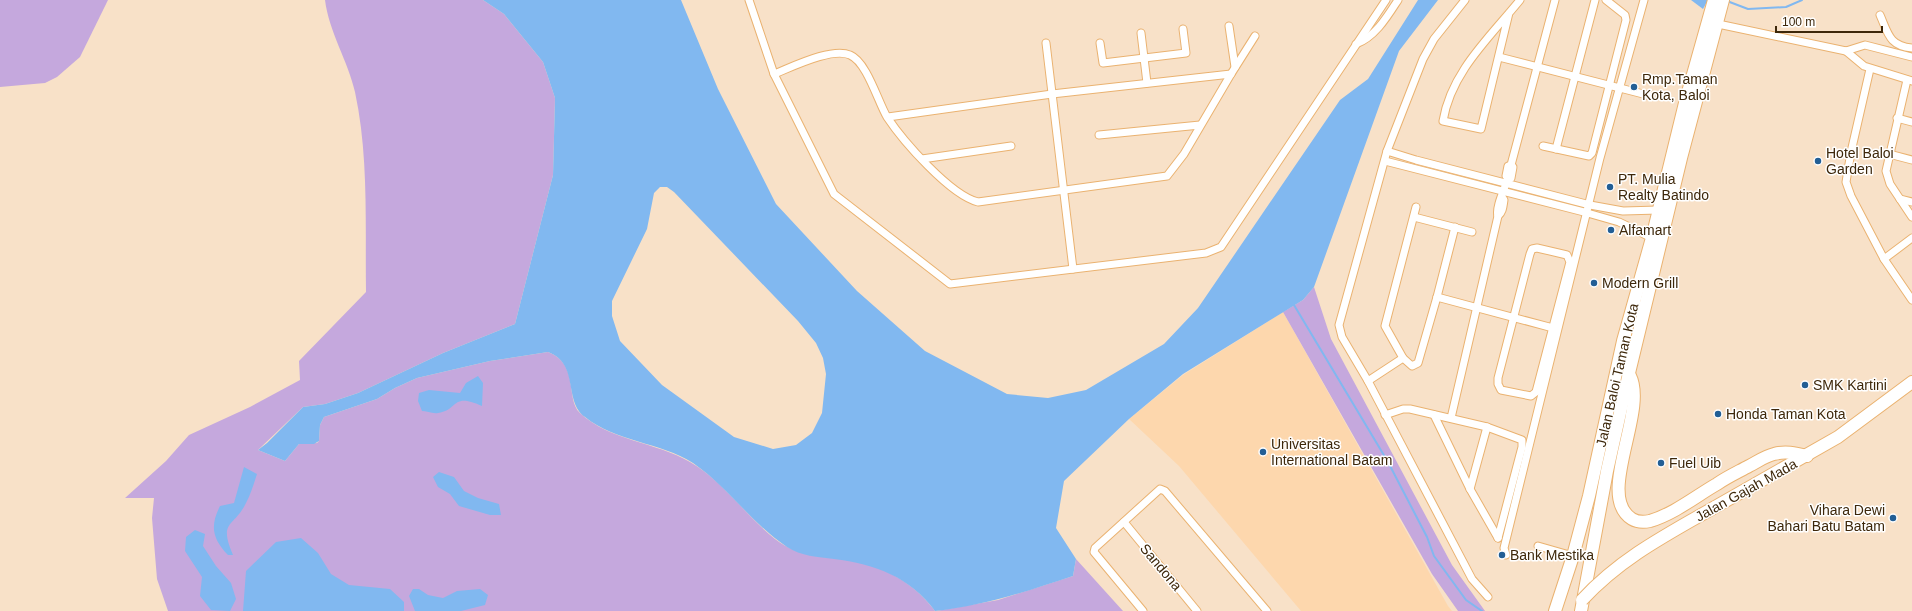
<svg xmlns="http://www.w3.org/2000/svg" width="1912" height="611" font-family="Arial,sans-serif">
<rect width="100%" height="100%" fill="#f8e1c8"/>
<path fill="#fdd7ad" d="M1283 312 1448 606 1452 611H1301L1179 466 1129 419 1183 375Z"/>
<g fill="#c5a8dd">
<path d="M0 0H108L80 57 57 77 45 83 0 87Z"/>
<path d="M325 0H483L504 14 543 62 555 98 553 175 515 324 443 353 358 393 325 404 303 407 258 450 285 461 299 444 317 443 319 441 320 425 324 417 377 399 395 388 417 378 490 361 548 352C580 364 565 399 580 413 610 441 656 442 690 462 723 481 745 515 775 539 801 559 825 556 855 561 887 568 915 584 935 611H168L157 579 152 518 154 498H125L166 461 189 435 250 407 300 380 299 361 366 292C365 226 369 157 355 92 348 61 329 32 325 0Z"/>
<path d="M1314 287 1331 339 1452 565 1485 611H1458L1432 574 1283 312 1303 300Z"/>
<path d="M1076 559 1123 611H936L998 600 1073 576Z"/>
</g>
<g fill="#81b8f0" fill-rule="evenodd">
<path d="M483 0H681L718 89 776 204 857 291 925 351 1007 394 1048 398 1086 390 1164 344 1198 308 1340 100 1368 79 1418 0H1438L1399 51 1314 287 1303 300 1183 374 1129 419 1064 481 1056 528 1076 559 1073 576C1028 591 983 606 935 611 910 577 875 564 834 559 818 557 801 556 787 547 752 524 728 487 693 463 660 442 616 442 585 417 563 401 580 364 548 352L490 361 417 378 395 388 377 399 324 417 320 425 319 441 314 444H299L285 461 258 450 267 443 303 407 325 404 358 393 443 353 515 324 553 175 555 98 543 62 504 14ZM660 187H667L674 192 798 321 816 343 823 358 826 374 822 413 812 433 796 445 773 449 734 437 662 385 620 341 612 316V301L647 229 654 193Z"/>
<path d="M1691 0H1708L1703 9Z"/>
<path d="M478 376 483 383 482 406C451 392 459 410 438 413 433 414 426 411 422 411L418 401 419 393 429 390 460 393 466 383Z"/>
<path d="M244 467 257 474C254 483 251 494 246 503 234 528 218 520 233 555H228C212 538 210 526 220 506L234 503Z"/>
<path d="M439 472 454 477 464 491 478 498 499 504 501 515H490L459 506 450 494 438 487 433 477Z"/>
<path d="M195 530 205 534 203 546 216 566 231 583 236 599 230 611 211 610 200 596 202 577 185 551 186 537Z"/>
<path d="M301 538 318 553 331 574 349 585 390 589 404 602V611H243L246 571 276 542Z"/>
<path d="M413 589H419L428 595 443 598 457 591 480 589 488 595 485 605 461 611H415L409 596Z"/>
</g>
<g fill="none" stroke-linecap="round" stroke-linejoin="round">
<g stroke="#81b8f0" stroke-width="2">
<path d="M1727 1 1748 9 1786 7 1802 0"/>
<path d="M1294 305 1388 462 1427 537 1434 556 1466 600 1482 611"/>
</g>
<g stroke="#eab270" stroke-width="9">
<g id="street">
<path d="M749 0 774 74 834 194 950 284 1206 253 1221 247 1386 0"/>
<path d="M1465 0 1434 39 1423 59 1387 151 1339 325 1342 337 1368 381 1472 579 1488 597"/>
<path d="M1509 13 1481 129 1443 121C1451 72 1490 37 1520 0"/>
<path d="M1880 15C1888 33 1889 46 1912 48"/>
<path d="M1718 24 1846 51 1865 45 1912 57"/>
<path d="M1229 26 1235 67"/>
<path d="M1141 33 1147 83"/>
<path d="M1046 43 1073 269"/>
<path d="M1100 43 1103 63 1186 53 1183 29"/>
<path d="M1356 44C1375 37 1387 17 1398 0"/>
<path d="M1846 51 1864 66 1912 81"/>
<path d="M1499 57 1651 96"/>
<path d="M1870 69 1851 152 1846 182 1851 196 1884 259 1912 300"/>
<path d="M774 74C792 67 832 47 850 55 867 62 878 102 887 117 903 141 950 195 978 202L1167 176 1184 154 1231 74 1255 36"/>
<path d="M1907 80 1886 171 1890 184 1912 217"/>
<path d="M888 117 1052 94 1231 74"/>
<path d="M1897 118 1912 122"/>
<path d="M1099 135 1200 125"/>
<path d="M1543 146 1589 156 1592 153 1626 20 1625 15 1606 0"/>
<path d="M1556 149 1595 0"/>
<path d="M1387 151 1416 160 1590 205 1623 211 1659 210"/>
<path d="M1889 154 1912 160"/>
<path d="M922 159 1011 146"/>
<path d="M1385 161 1584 212 1619 222 1652 238"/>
<path d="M1508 178H1511L1513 167 1511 165"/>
<path d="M1900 199 1912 202"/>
<path d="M1416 207 1385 326 1403 358 1412 366 1418 363 1437 297 1455 227"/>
<path d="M1498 216C1503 212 1503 206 1504 200L1502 197"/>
<path d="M1414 217 1472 232"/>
<path d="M1537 248 1567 255 1570 262 1536 392 1531 396 1501 390 1498 384V378L1530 254 1532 249Z"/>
<path d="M1884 259 1912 238"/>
<path d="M1437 297 1553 328"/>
<path d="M1368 381 1403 358"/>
<path d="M1385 415 1403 409H1410L1487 427 1522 440V447L1498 538"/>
<path d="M1434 415 1470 489 1498 538"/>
<path d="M1451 418 1498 216C1495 208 1505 188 1508 178L1506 176 1508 166 1511 165 1555 0"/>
<path d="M1470 489 1487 427"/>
<path d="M1124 522 1197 611"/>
<path d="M1538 546 1573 556"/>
<path d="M1506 555 1504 548 1600 158 1644 0"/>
<path d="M1143 611 1094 552 1095 548 1160 489 1165 491 1267 611"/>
</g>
</g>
<g stroke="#eab270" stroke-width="14">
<g id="highway">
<path d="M1630 376C1648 412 1595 496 1632 519 1637 522 1645 522 1650 521 1674 514 1696 496 1717 484 1727 477 1738 472 1749 466 1757 462 1765 456 1774 454 1785 451 1795 453 1807 456"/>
<path d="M1715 507 1838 437 1912 382"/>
<path d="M1555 611 1573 556 1589 496 1623 341 1652 238 1685 103 1714 0"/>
<path d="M1581 611 1607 471 1629 373 1681 158 1723 0"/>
</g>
</g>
<use href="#street" stroke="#fff" stroke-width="7"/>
<use href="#highway" stroke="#fff" stroke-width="12"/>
<g stroke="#eab270" stroke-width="14" stroke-linecap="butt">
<path id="highway-bridge" d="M1582 600C1621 558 1666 535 1715 507"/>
</g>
<use href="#highway-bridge" stroke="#fff" stroke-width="12"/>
</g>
<g fill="#225e95" stroke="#fff" stroke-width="1.5">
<circle cx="1634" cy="87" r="4"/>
<circle cx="1818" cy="161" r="4"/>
<circle cx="1610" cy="187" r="4"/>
<circle cx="1611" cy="230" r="4"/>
<circle cx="1594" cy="283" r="4"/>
<circle cx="1805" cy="385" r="4"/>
<circle cx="1718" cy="414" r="4"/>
<circle cx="1263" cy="452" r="4"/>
<circle cx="1661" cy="463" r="4"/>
<circle cx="1893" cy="518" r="4"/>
<circle cx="1502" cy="555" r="4"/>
</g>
<g text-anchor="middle" stroke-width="3" stroke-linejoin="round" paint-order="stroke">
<g font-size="14" fill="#3d270a" stroke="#fff" text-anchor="start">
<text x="1642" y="84">Rmp.Taman<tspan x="1642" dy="16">Kota, Baloi</tspan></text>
<text x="1826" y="158">Hotel Baloi<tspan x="1826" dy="16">Garden</tspan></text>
<text x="1618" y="184">PT. Mulia<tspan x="1618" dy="16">Realty Batindo</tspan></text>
<text x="1619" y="235">Alfamart</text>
<text x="1602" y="288">Modern Grill</text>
<text x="1813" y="390">SMK Kartini</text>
<text x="1726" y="419">Honda Taman Kota</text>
<text x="1271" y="449">Universitas<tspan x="1271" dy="16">International Batam</tspan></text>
<text x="1669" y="468">Fuel Uib</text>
<text x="1885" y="515" text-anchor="end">Vihara Dewi<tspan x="1885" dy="16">Bahari Batu Batam</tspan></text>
<text x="1510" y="560">Bank Mestika</text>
</g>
<g font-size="14" fill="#3d270a" stroke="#fff">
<text transform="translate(1617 375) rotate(-77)" y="5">Jalan Baloi Taman Kota</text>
<text transform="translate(1746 490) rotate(-29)" y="5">Jalan Gajah Mada</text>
<text transform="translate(1161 567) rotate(50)" y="5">Sandona</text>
</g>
</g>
<path d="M1776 26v6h106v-6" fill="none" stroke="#3d270a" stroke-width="2"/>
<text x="1782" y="26" font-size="12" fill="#3d270a" stroke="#ffffff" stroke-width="3" paint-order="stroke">100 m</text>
</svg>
